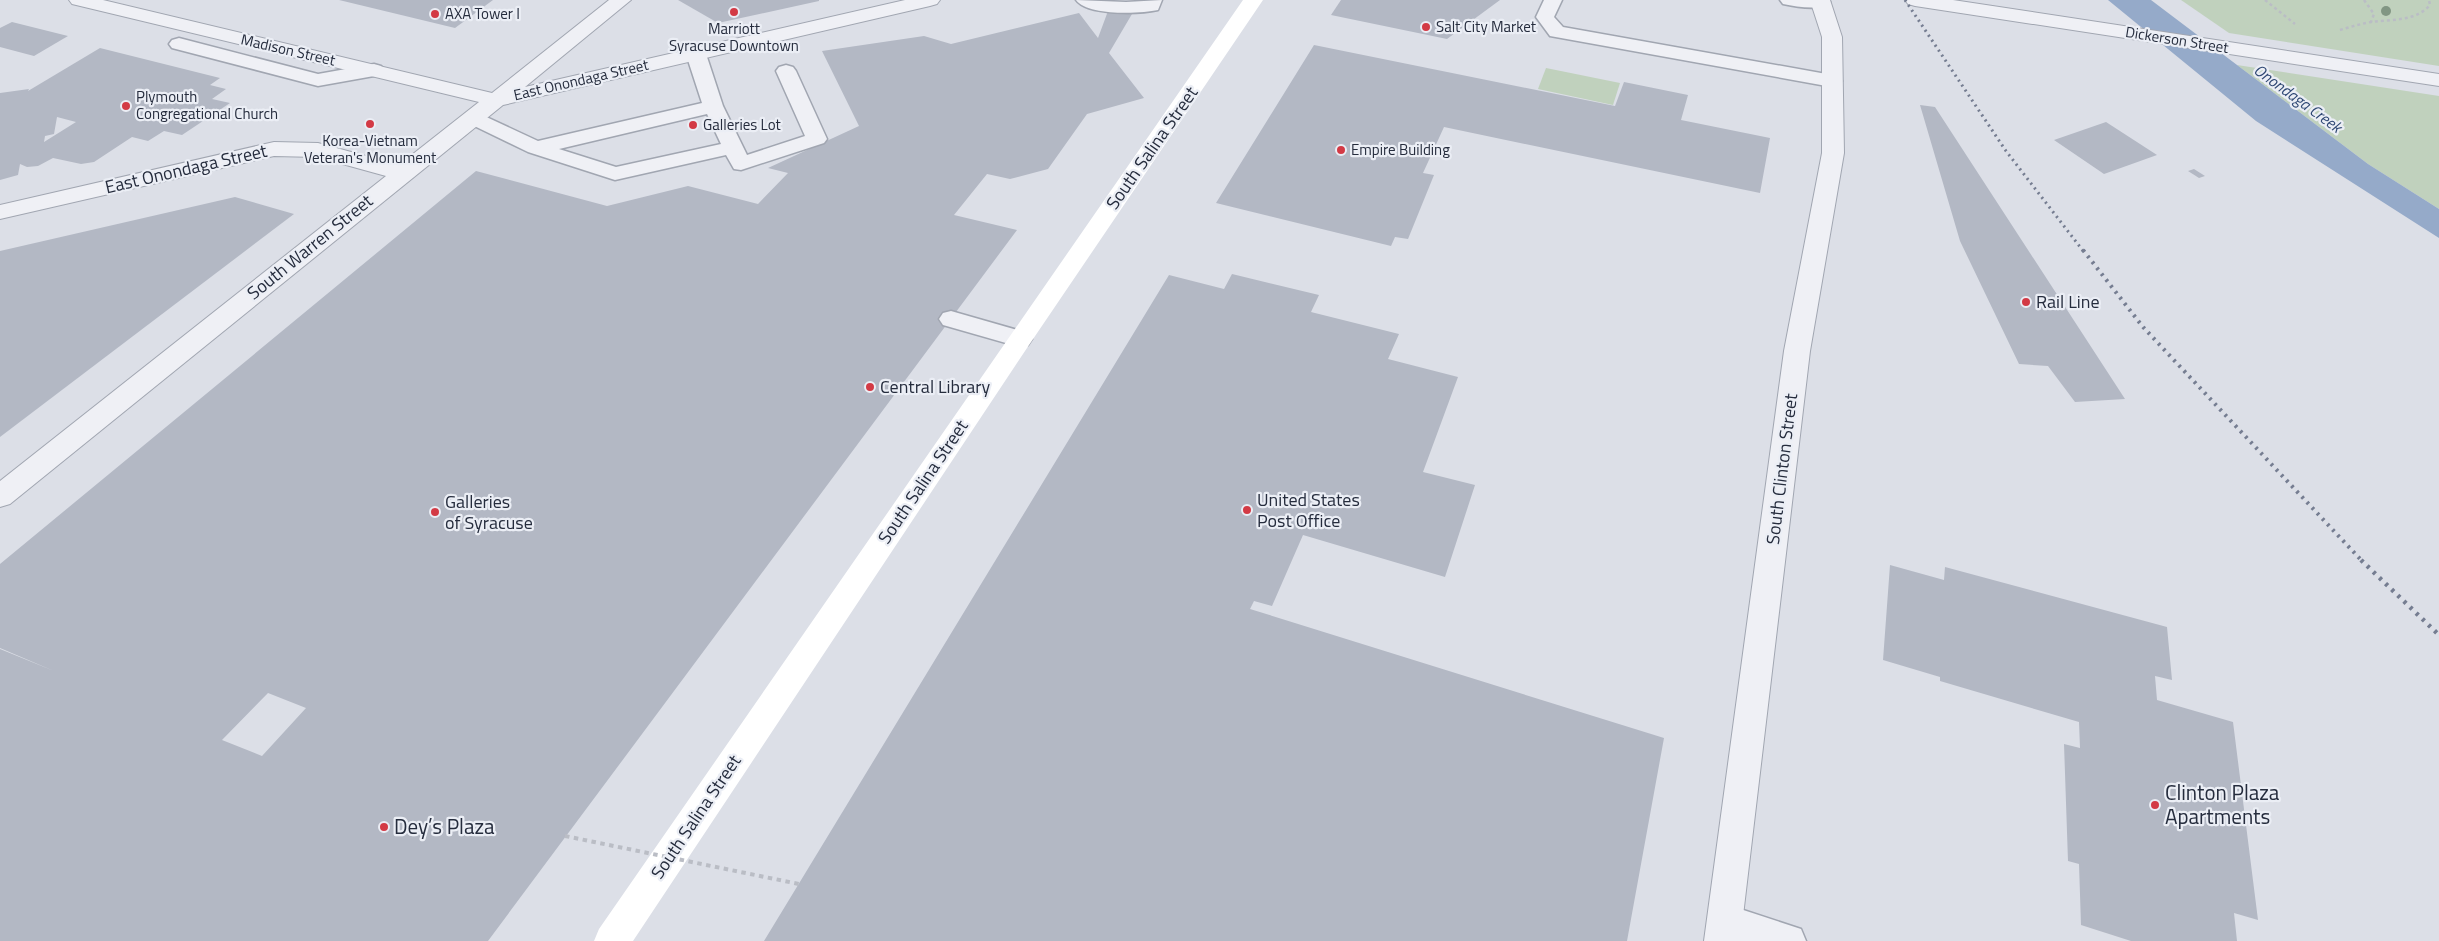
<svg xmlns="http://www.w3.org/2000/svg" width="2439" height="941" font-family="'Titillium Web',sans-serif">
<rect width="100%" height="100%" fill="#dcdfe7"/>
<g fill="#c0d1bd">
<path d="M2181 0H2439V66L2229 33Z"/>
<path d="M2237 65 2439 96V209L2368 164Z"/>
<path d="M1546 68 1620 83 1613 105 1538 89Z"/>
</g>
<path fill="#95aac9" d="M2108 0H2151L2368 164 2439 209V238L2256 121Z"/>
<g fill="#b3b8c4" fill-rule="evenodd">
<path d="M339 0H493L455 28Z"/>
<path d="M678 0H819V1L718 23Z"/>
<path d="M1341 0H1500L1447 39 1331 15Z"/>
<path d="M1108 11 1132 14 1109 53 1144 98 1087 114 1048 169 1010 179 987 174 954 215 1017 230 488 941H0V649L54 671 0 648V564L476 171 607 206 688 186 758 204 788 173 768 168 859 126 822 51 924 36 951 44 1079 13 1098 38ZM268 693 306 708 262 756 222 740Z"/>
<path d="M12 22 68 36 34 56 0 47V28Z"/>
<path d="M1314 45 1615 106 1624 82 1688 95 1681 120 1770 138 1760 193 1444 127 1423 173 1434 175 1408 239 1395 237 1391 246 1216 203Z"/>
<path d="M100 48 220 78 210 85 226 89 212 99 230 103 182 135 164 131 148 141 132 137 94 162 81 164 53 158 38 166 27 167 20 164 18 175 0 180V93L29 89 28 91ZM57 117 76 122 44 142 45 136 54 134Z"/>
<path d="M1920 105 1935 107 2125 399 2075 402 2048 366 2019 364 1960 241Z"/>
<path d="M2106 122 2157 155 2104 174 2054 140Z"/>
<path d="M2194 169 2205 176 2199 178 2188 171Z"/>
<path d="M235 197 294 214 0 437V251Z"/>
<path d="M1232 274 1319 295 1311 312 1399 334 1388 359 1458 377 1423 472 1475 485 1445 577 1303 535 1272 606 1254 601 1250 609 1664 738 1627 941H764L1169 275 1224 289Z"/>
<path d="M1890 565 1944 580 1945 567 2167 627 2172 680 2155 676 2157 700 2233 722 2258 920 2234 913 2237 941H2131L2081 925 2079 864 2068 861 2064 744 2080 748 2079 722 1940 681V677L1883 660Z"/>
</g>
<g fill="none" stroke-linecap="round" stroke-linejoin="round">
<g stroke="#a1a6b1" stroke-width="3">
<g id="service">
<path d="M1076 0 1126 2 1162 0 1158 10C1140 14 1087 16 1076 0Z"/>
<path d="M1544 0H1562L1554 17 1563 27 1832 75 1839 77 1842 81 1839 85 1832 87 1550 36 1536 17Z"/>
<path d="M1780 0H1829L1830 2 1827 6C1814 9 1796 7 1783 4Z"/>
<path d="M179 38 318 74 374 64 381 66 384 70 381 74 374 76 318 86 172 48 169 44 172 40Z"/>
<path d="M696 48 703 50 706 54 723 106 747 155 805 136 776 71 779 67 786 65 793 67 796 71 827 139 824 143 741 170 734 169 726 155 615 180 528 152 466 122 463 118 466 114 473 112 480 114 538 141 702 103 686 54 689 50ZM707 114 721 144 616 167 559 149Z"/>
<path d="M951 311 1028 333 1032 339 1028 345 1020 347 943 325 939 319 943 313Z"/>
<path d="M1725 904 1801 929 1806 941H1739L1713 932 1708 920 1713 908Z"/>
</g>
</g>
<g stroke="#a1a6b1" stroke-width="2">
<g id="minor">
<path d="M69 0H103L492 93 609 0H631L525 87 905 0H940L937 4 930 6 503 105 10 504 0 507V481L386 176 317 157 274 156 0 219V205L274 142 318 143 399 165 479 102 72 4Z"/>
<path d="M1905 0H1953L2439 74V86L1915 6 1908 4Z"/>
</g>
</g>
<g stroke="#a1a6b1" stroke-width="2">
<path id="tertiary" d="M1810 0H1830L1842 37 1844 153 1810 351 1740 941H1704L1784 351 1822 153V37Z"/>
</g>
<g stroke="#babdc5" stroke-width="2.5" stroke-dasharray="3 3" stroke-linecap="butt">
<path d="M2265 0 2295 24"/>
<path d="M2364 0 2374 14 2371 22"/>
<path d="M2340 30C2350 27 2360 24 2371 22 2391 19 2415 22 2430 5L2429 0"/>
</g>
<use href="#service" fill="#eff0f5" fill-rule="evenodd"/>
<use href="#minor" fill="#eff0f5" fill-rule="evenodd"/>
<use href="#tertiary" fill="#eff0f5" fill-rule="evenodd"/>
<path fill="#fff" fill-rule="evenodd" d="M1243 0H1263L1029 345 633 941H594L599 929Z"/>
<path stroke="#757d91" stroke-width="3" stroke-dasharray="2 4" stroke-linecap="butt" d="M1905 0 2006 151 2084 252"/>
<path stroke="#757d91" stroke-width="4" stroke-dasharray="2.5 5" stroke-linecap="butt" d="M2083 250 2143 327 2362 561"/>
<path stroke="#757d91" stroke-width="4.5" stroke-dasharray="3 5.5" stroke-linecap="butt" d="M2361 560 2439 635"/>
<path stroke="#babdc5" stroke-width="4" stroke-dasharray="4.5 4.5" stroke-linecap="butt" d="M565 836 799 884"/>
</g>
<circle fill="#819683" cx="2386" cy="11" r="5"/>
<g fill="#d33a45" stroke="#ebeef5" stroke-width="2">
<circle cx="734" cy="12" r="5"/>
<circle cx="435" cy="14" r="5"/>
<circle cx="1426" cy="27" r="5"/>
<circle cx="126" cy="106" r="5"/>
<circle cx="370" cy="124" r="5"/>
<circle cx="693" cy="125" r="5"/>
<circle cx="1341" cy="150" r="5"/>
<circle cx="2026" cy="302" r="5"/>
<circle cx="870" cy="387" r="5"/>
<circle cx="1247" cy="510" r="5"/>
<circle cx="435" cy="512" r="5"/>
<circle cx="2155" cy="805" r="5"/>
<circle cx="384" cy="827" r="5"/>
</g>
<g text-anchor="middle" stroke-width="4.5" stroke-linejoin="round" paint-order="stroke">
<g font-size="15" fill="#252c3d" stroke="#ebeef5" text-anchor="start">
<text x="445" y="19">AXA Tower I</text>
<text x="1436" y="32">Salt City Market</text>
<text x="734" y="34" text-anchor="middle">Marriott<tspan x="734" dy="17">Syracuse Downtown</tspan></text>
<text x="136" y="102">Plymouth<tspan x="136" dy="17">Congregational Church</tspan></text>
<text x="703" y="130">Galleries Lot</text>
<text x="370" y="146" text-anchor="middle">Korea-Vietnam<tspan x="370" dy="17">Veteran's Monument</tspan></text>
<text x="1351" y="155">Empire Building</text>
</g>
<g font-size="15" fill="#252c3d" stroke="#ebeef5">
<text transform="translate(2177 40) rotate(9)" y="5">Dickerson Street</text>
<text transform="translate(288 50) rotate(13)" y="5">Madison Street</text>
<text transform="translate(581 80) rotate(-13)" y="5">East Onondaga Street</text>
</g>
<g font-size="16" font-style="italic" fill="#2e4773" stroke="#ebeef5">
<text transform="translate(2298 98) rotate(36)" y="6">Onondaga Creek</text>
</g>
<g font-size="18" fill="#252c3d" stroke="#ebeef5">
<text transform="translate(1152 148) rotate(-55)" y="6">South Salina Street</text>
<text transform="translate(186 169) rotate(-13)" y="6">East Onondaga Street</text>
<text transform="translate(310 247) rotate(-39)" y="6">South Warren Street</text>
<text transform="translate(1782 469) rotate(-83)" y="6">South Clinton Street</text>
<text transform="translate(923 482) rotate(-56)" y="6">South Salina Street</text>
<text transform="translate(696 817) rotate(-56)" y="6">South Salina Street</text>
</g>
<g font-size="18" fill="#252c3d" stroke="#ebeef5" text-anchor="start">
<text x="2036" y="308">Rail Line</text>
<text x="880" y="393">Central Library</text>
<text x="1257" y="506">United States<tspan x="1257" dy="21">Post Office</tspan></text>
<text x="445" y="508">Galleries<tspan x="445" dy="21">of Syracuse</tspan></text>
</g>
<g font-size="21" fill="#252c3d" stroke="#ebeef5" text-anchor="start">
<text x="2165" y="800">Clinton Plaza<tspan x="2165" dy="24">Apartments</tspan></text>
<text x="394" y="834">Dey’s Plaza</text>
</g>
</g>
</svg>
